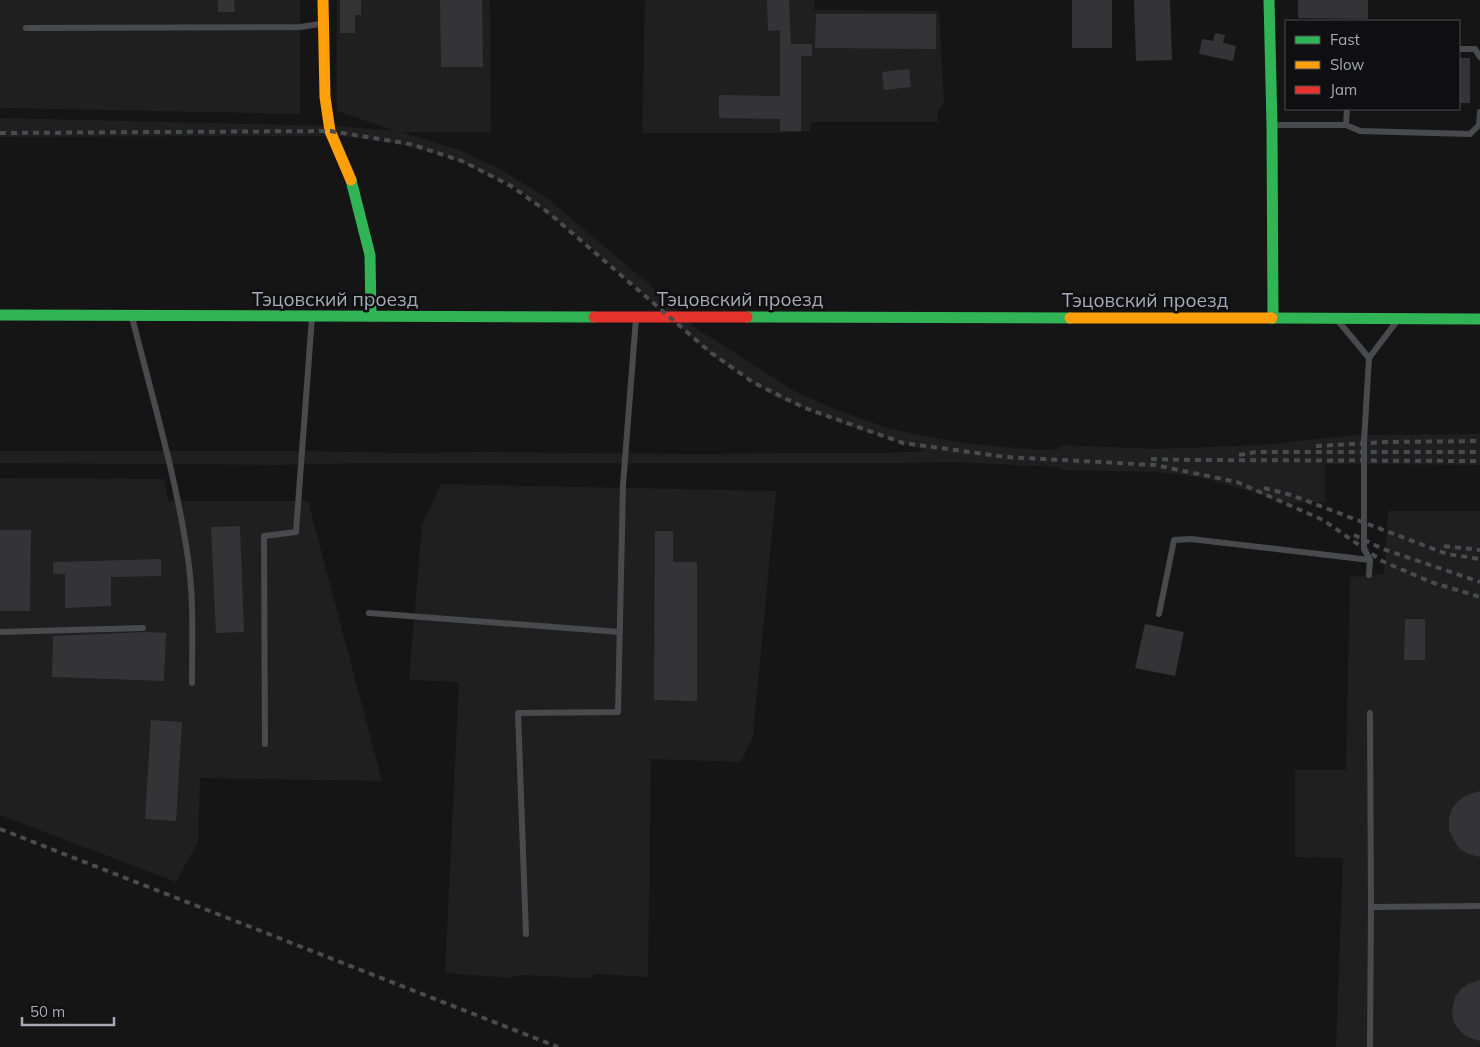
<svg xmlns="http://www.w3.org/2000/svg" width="1480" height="1047" font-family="Mulish,sans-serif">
<rect width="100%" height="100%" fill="#151515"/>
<g fill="#1f1f20">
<path d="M0 0H300V114L0 108Z"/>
<path d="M337 0H490L491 132H401L462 151 502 170 547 198 656 290 694 327 796 392 837 410 885 427 910 433 963 443 1039 450 1059 449 1060 445 1158 449 1259 445 1357 435 1480 434V465L1325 464V502L1281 503 1260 494 1199 477 1155 472 1060 470 1059 467 954 462 904 463H364L275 465 0 463V451H313L403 453 483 452 699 454 783 453H882L927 451 859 430 775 397 714 357 597 253 513 186 446 156 393 143 342 136 0 137V118L339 126 395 131 337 111Z"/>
<path d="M645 0H814V10L939 11 944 104 938 110V122H811L810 131 779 133H642Z"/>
<path d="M0 478 164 479 168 501H308L382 781 200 778 198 842 176 882 0 815Z"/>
<path d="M441 484 776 491 753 736 741 762 651 759 648 977 596 974 589 978 521 975 510 978 445 973 459 682 409 680 422 525Z"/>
<path d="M1388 511H1480V1047H1336L1343 858 1295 857V770H1346L1350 577 1384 574Z"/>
</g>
<g fill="#343436">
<path d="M218 0H234L235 12H218Z"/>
<path d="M340 0H361V15H355V33H340Z"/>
<path d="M440 0H482L483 67H441Z"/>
<path d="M767 0H789L791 44H812V56H801V131H780V119L719 118V95L780 96V30L768 31Z"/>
<rect x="1072" y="0" width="40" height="48"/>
<path d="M1134 0H1170L1172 60 1136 61Z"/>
<path d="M1298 0H1368V19L1298 18Z"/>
<path d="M816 14H936V49L815 48Z"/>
<path d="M1215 33 1225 35 1223 43 1236 46 1233 61 1199 54 1202 39 1213 41Z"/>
<rect x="1459" y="58" width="11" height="45"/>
<path d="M909 69 911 87 884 90 882 72Z"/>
<path d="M240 526 244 632 216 633 211 527Z"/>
<path d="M0 530H31L30 611H0Z"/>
<path d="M655 531H673V562H697V701L654 700Z"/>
<path d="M161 559V576L111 577V606L65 608V574H53V562Z"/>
<path d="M1405 619H1425V660H1404Z"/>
<path d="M1145 624 1184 632 1175 676 1135 668Z"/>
<path d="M145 632 166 633 164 681 52 677 53 636Z"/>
<path d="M151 720 182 722 176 821 145 819Z"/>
<path d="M1480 791V857L1468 854 1459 848 1453 839 1449 830V819L1452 809 1458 801 1467 795Z"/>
<path d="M1480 980V1041L1468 1037 1461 1032 1455 1024 1452 1015 1453 1006 1455 997 1461 989 1468 984Z"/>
</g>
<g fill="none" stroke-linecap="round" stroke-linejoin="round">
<g stroke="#494a4d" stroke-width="6">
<path d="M26 28 300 27 320 24"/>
<path d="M1459 49H1475L1480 57"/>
<path d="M1273 125H1346L1360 131 1470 134 1479 125 1480 112"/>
<path d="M1346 125 1347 109"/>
<path d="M132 317C152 397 176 476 188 558 194 599 192 641 192 683"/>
<path d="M1339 322 1369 358"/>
<path d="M1369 575 1370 560 1364 549V442L1369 358 1397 321"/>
<path d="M369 613 620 632"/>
<path d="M1159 614 1174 540 1191 539 1370 560"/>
<path d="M0 632 143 628"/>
<path d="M1370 713 1371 907 1480 906"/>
<path d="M265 744 264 536 296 532 312 317"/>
<path d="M526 934 518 713 618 712 623 485 636 318"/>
<path d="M1370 1047 1371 907"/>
</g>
<g stroke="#30b455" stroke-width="11">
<path d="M1269 0 1272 125 1273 318"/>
<path d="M351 180 370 255 371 316"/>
<path d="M0 315 594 317"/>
<path d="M747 317 1070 318"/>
<path d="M1272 318 1480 319"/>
</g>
<g stroke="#ff9f0a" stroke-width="11">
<path d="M323 0 325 97 330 131 351 180"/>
<path d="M1070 318H1272"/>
</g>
<path stroke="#e5322d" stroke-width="11" d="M594 317H747"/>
<g stroke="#4a4b4e" stroke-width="4" stroke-dasharray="6 5" stroke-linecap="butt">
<path d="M0 133 330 131 410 144 462 161 511 186 549 213 710 352 754 383 805 408 903 443 1006 457 1155 465 1237 482 1323 520 1382 561 1431 582 1480 597"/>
<path d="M1316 446 1387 442 1480 441"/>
<path d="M1239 455 1256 452H1480"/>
<path d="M1151 459 1191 460 1480 461"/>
<path d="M1264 488 1291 495 1447 554 1480 559"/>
<path d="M1354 535 1383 549 1480 582"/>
<path d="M1444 546 1480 550"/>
<path d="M0 829 558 1047"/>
</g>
</g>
<g text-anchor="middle" stroke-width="5" stroke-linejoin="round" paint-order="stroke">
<g font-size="19" fill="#a7a9b5" stroke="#0f0f11">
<text x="335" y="306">Тэцовский проезд</text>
<text x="740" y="306">Тэцовский проезд</text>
<text x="1145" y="307">Тэцовский проезд</text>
</g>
</g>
<rect x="1285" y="20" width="175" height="90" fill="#0f0f11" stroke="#4c4d53"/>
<rect x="1295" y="36" width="25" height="8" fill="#30b455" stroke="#4c4d53"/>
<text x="1330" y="45" font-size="15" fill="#a7a9b5">Fast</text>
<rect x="1295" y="61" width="25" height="8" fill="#ff9f0a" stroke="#4c4d53"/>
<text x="1330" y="70" font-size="15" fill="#a7a9b5">Slow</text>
<rect x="1295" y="86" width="25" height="8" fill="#e5322d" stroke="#4c4d53"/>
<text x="1330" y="95" font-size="15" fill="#a7a9b5">Jam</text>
<path d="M22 1017v8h92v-8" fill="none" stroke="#a7a9b5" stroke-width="2.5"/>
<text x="30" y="1017" font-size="15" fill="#a7a9b5" stroke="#0f0f11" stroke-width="4" paint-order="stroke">50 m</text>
</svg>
